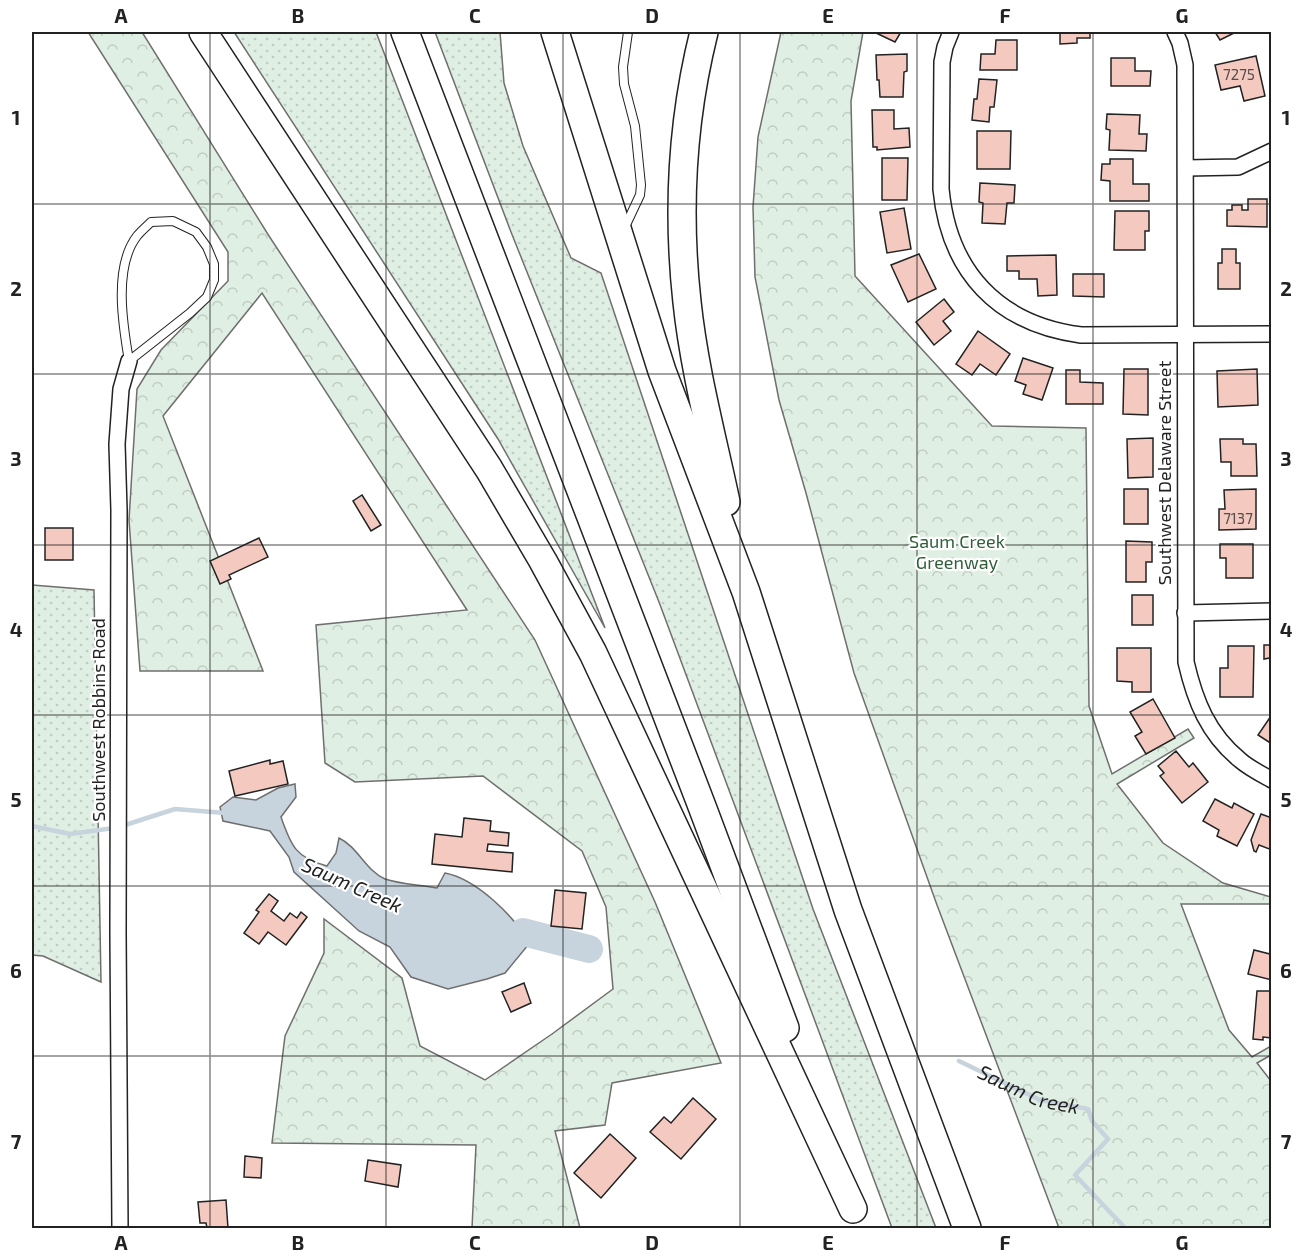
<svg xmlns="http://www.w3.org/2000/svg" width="1303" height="1260" font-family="'Exo 2',sans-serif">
<defs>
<pattern id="grass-dots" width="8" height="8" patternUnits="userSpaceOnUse" patternTransform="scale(1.5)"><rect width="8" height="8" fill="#e0efe3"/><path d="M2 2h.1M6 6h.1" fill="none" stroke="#c0cdc2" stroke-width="1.8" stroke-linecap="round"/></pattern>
<pattern id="forest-crowns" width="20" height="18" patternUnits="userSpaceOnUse" patternTransform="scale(1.5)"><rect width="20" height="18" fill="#e0efe3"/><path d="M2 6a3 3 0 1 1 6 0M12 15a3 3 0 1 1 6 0" fill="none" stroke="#c0cdc2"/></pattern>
</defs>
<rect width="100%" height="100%" fill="#fff"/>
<g fill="url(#grass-dots)" stroke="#6f6f6f" stroke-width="1.5">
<path d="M234 32H376L605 628 498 439Z"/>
<path d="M435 32H500L504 83 523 146 571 258 601 273 813 909 936 1228H892L659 602 511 232Z"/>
<path d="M32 585 94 590 101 982 43 956 32 955Z"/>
</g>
<g fill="url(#forest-crowns)" stroke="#6f6f6f" stroke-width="1.5">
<path d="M88 32H142L269 236 535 640 655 902 721 1063 612 1083 605 1125 555 1131 580 1228H472L476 1145 272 1143 285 1036 324 953V919L402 978 420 1046 485 1080 552 1034 613 989 606 907 582 851 483 776 355 782 325 763 316 625 467 610 262 293 163 416 263 671H140L129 520 137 389 161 350 228 281V252Z"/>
<path d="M781 32H863L851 101 855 276 992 426 1086 428 1089 706 1112 774 1188 729 1194 738 1117 784 1163 843 1223 883 1271 897V904H1181L1229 1030 1252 1057 1271 1046V1055L1257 1063 1271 1081V1228H1059L937 905 854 673 806 493 779 400 755 277 753 207 758 137Z"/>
</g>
<path fill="#c7d3dd" stroke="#6f6f6f" stroke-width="1.5" d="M295 784 296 797 281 817C291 846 296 858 327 866L336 853 339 838C358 847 366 871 385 879 399 884 422 885 437 888L445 873C476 879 515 916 529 944L505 973 487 979 448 989 411 977 390 947 359 931 294 872 289 857 270 831 223 821 220 807 233 797 256 800 278 788Z"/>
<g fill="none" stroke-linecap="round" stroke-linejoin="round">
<g stroke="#c7d3dd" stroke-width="4.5">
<path d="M32 826 70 834 114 828"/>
<path d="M122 826 175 809 225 813"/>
<path id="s1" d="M959 1061 1040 1100 1088 1109 1092 1121 1108 1139 1075 1175 1125 1228"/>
</g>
<path stroke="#c7d3dd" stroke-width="28" d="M523 932 589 949"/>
</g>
<g fill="#f3c9c0" stroke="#222" stroke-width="1.5">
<path d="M874 32H901L895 42Z"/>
<path d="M1060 32H1090V38H1077V43L1060 44Z"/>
<path d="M1215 32H1236L1220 40Z"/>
<path d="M996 40H1017V70H980L981 54H995Z"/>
<path d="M907 54V71L904 72 903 97H880L879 80H877L876 55Z"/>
<path d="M1256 56 1265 96 1244 101 1240 86 1221 90 1215 65Z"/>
<path d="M1111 58H1135V71H1151L1150 86H1111Z"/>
<path d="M979 79 997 80 994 107H990L989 122 972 120 974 99H977Z"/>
<path d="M872 110H894V129L909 128 910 147 877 150V147H873Z"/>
<path d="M1107 114 1140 115 1139 134H1147L1146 151 1109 150 1110 130 1106 129Z"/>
<path d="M977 131H1011L1010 169H977Z"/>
<path d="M882 158H908L907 200H882Z"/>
<path d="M1110 159H1133V184H1149V201H1110V181L1101 180 1102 164H1110Z"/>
<path d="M980 183 1015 185 1014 203H1007L1005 224 982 223 983 203 979 202Z"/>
<path d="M1248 199H1267V227L1227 226V210H1232V205H1242V210H1248Z"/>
<path d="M904 208 911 249 887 253 880 212Z"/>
<path d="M1115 211H1149V231H1145V250H1114Z"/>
<path d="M1222 249H1236V263H1240V289H1218V263H1222Z"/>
<path d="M919 254 936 289 908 302 891 265Z"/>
<path d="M1056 255 1057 295 1038 296 1037 279H1019V271H1007V256Z"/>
<path d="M1073 274H1104V297L1073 296Z"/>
<path d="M944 299 954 312 943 321 951 331 934 345 916 322Z"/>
<path d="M978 331 1010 354 996 375 980 364 972 375 956 364Z"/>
<path d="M1023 358 1053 368 1042 400 1023 394 1026 385 1015 381Z"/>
<path d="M1124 369H1148V415L1123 414Z"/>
<path d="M1257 369 1258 405 1218 407 1217 371Z"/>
<path d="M1066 370H1080V382L1103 383V404H1066Z"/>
<path d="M1153 438V477L1128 478 1127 439Z"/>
<path d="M1220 439H1243V444H1256L1257 476H1231V462H1221Z"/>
<rect x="1124" y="489" width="24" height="35"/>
<path d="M1256 489V529L1219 530V509H1225L1224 490Z"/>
<path d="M362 495 381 525 371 531 353 501Z"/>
<rect x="45" y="528" width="28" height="32"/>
<path d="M259 538 268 557 229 575 231 579 220 584 210 561Z"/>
<path d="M1126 541 1152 542V562H1146V582H1126Z"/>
<path d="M1220 544H1253V578H1226V558H1220Z"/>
<rect x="1132" y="595" width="21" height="30"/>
<path d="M1264 645H1272V691L1270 658 1264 659Z"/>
<path d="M1228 646H1254L1253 697H1220V668H1228Z"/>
<path d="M1117 648H1151V692H1132V682L1117 681Z"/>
<path d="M1153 699 1175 738 1146 754 1135 736 1142 732 1130 712Z"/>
<path d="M1271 716 1272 717V744L1258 735Z"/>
<path d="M1176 751 1189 767 1193 763 1208 782 1182 803 1160 776 1164 773 1158 766Z"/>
<path d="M270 760V764L283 761 288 784 235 796 229 771Z"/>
<path d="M1215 799 1232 808 1234 803 1254 814 1237 846 1217 836 1219 830 1203 821Z"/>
<path d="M1261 814 1272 818V850L1259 845 1256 852 1254 851 1251 840Z"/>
<path d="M464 818 491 821 490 831 509 833 508 846 488 844 487 851 513 853 512 872 432 864 435 834 462 837Z"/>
<path d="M555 890 586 893 582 929 551 926Z"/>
<path d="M269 894 278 901 271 911 284 921 290 913 297 918 301 912 307 917 286 945 268 932 259 944 244 933 259 912 256 910Z"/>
<path d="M1272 946V980L1248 974 1254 950 1270 954Z"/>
<path d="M524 983 531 1003 511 1012 502 992Z"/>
<path d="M1257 991H1272V1038L1263 1037V1040L1253 1039Z"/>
<path d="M693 1098 716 1119 681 1159 650 1132 664 1117 671 1123Z"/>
<path d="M610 1134 636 1158 601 1198 574 1173Z"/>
<path d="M245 1156 262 1158 261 1178 244 1177Z"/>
<path d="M368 1160 401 1165 398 1187 365 1181Z"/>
<path d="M226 1200 228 1228H207L206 1223H200L198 1202Z"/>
</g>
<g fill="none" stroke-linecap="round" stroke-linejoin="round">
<g stroke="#222" stroke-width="10">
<g id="lane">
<path d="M173 221 196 232 207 247 214 264V280L207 297 190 313 129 361C123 326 113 267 137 236 141 231 146 227 151 222Z"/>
<path d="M624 229 640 195 641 185 635 126 624 84 623 67 628 32"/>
</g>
</g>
<g stroke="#222" stroke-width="18">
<g id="street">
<path d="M951 32 945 47 942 62 941 189C949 272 998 324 1081 335L1272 334"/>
<path d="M1175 32 1180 43 1185 65 1186 662C1195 701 1208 734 1240 760 1249 768 1261 774 1272 780"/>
<path d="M1186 168 1238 167 1272 151"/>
<path d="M1185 613 1272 611"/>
<path d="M120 1228 118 932 119 510 117 444 121 389 129 361"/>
</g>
</g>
<g stroke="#222" stroke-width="30">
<g id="highway">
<path d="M203 32 489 469 543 561 593 653 853 1209"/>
<path d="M405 32 703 809 785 1028"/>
<path d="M555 32 662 371 746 592 848 910 967 1228"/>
<path d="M704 32C682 120 677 211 687 302 694 369 712 436 726 502"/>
</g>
</g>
<use href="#lane" stroke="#fff" stroke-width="8"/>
<use href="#street" stroke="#fff" stroke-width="15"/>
<use href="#highway" stroke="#fff" stroke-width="27"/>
</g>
<path fill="none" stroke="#222" stroke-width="1.5" stroke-opacity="0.55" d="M210 32V1228M386 32V1228M563 32V1228M740 32V1228M917 32V1228M1093 32V1228M32 204H1272M32 374H1272M32 545H1272M32 715H1272M32 886H1272M32 1056H1272"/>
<g text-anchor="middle" stroke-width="4.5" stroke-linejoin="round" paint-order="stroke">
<g font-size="15" fill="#564c4a">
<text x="1239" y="80">7275</text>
<text x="1238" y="524">7137</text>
</g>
<g font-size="18" fill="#222" stroke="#fff">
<text transform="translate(1165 473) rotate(-90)" y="6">Southwest Delaware Street</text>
<text transform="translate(99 720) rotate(-90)" y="6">Southwest Robbins Road</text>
</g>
<g font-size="18" fill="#2f5e38" stroke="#fff">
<text x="957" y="548">Saum Creek<tspan x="957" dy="21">Greenway</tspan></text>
</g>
<g font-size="20" font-style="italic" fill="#222" stroke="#fff">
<text transform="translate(352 885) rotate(24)" y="7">Saum Creek</text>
<text dy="7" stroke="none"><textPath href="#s1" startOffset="76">Saum Creek</textPath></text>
</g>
</g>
<rect width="1303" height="1260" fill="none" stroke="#ffffff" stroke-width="66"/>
<rect x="33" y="33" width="1237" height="1194" fill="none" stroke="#222" stroke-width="2"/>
<g font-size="20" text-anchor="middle" font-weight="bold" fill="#222">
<text x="121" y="23">A</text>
<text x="298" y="23">B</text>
<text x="475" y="23">C</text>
<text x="652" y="23">D</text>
<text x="828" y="23">E</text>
<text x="1005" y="23">F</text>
<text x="1182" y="23">G</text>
<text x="16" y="125">1</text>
<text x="1286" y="125">1</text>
<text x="16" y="296">2</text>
<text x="1286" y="296">2</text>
<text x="16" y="466">3</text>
<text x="1286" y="466">3</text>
<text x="16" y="637">4</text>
<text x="1286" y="637">4</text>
<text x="16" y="807">5</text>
<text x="1286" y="807">5</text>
<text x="16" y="978">6</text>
<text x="1286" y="978">6</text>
<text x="16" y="1149">7</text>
<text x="1286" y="1149">7</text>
<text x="121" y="1250">A</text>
<text x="298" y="1250">B</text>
<text x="475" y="1250">C</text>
<text x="652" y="1250">D</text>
<text x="828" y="1250">E</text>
<text x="1005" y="1250">F</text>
<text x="1182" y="1250">G</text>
</g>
</svg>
